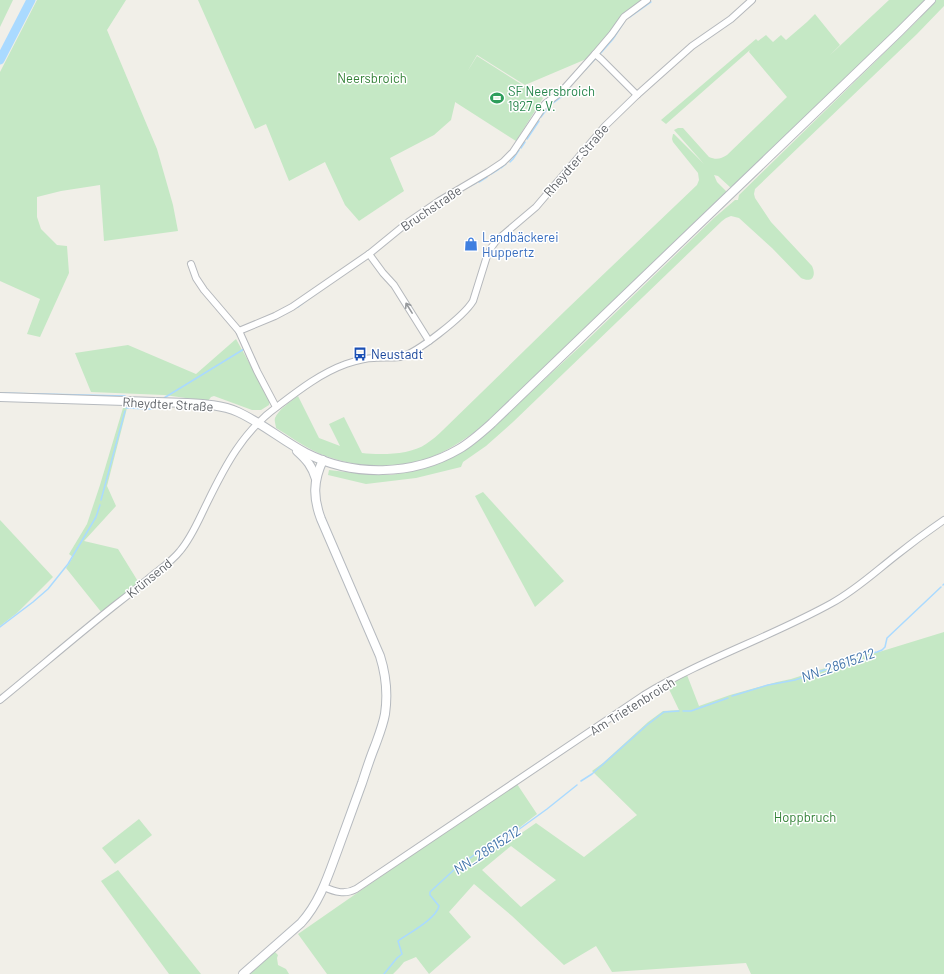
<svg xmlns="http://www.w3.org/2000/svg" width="944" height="974" font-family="Barlow,sans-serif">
<rect width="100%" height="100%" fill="#f1efe8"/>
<g fill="#c5e8c5" fill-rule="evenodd">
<path d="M0 0H13L0 27Z"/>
<path d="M37 0H126L107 30 157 149 173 205 178 231 104 241 100 185 61 191 37 197V217L41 229 57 245 67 246 69 273 40 337 27 334 40 299 0 281V72Z"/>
<path d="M198 0H645L624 15 591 57 525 85 477 55 467 72 477 56 543 98 516 141 455 102V103L451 120 434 135 390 158 404 191 359 221 345 205 325 162 289 181 266 124 255 129Z"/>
<path d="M889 0H926L866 59 731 188 718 176 714 175 717 182 726 191V193L486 424C469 436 453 448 434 456 399 472 347 468 312 450 300 444 288 435 276 428 276 425 274 421 275 418 278 410 291 401 298 396L319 438 340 446 329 424 344 417 362 453C381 455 410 455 426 444 432 440 438 435 443 430L566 310 697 185 699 180 698 173 673 142 672 139 673 134H674L704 164 674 130 678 128H683L709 157C716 160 721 159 727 155L787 97 749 52 750 50 666 124 661 120 756 39 758 41 766 35 773 42 781 35 786 40 807 22 815 14 840 45 829 56Z"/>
<path d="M935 0H944V6L917 34 755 189 754 194 755 198 771 222 812 266C817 277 811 283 801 278L772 248 739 218 731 216 726 218 722 221 513 422 486 446 463 462 461 467 416 478 366 484 328 475 329 470 346 472 391 475 423 469 463 451 508 413 584 343 714 218 735 200H738L739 195 919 19Z"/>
<path d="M236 339 270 400 269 405 261 410H252L214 396 211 397 208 401 164 395 91 392 75 353 128 345 196 374Z"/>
<path d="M123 408H127L125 416 107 486 116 506 84 541 118 549 139 583 102 613 66 568 73 557 69 554 87 524 100 485Z"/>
<path d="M483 492 564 581 535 607 475 496Z"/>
<path d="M0 520 53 577 17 613 0 626Z"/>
<path d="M944 632V974H751L746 963 612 972 596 946 564 965 512 916 474 884 449 912 471 937 429 974 416 957 404 962 399 968 393 974H327L298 934 409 857 517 784 537 814 519 828 487 848C504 846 522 833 536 823L584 857 637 815 592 771 603 763 648 722 663 711 679 710 667 685 687 675 699 706 730 695 777 682 791 679 844 662 862 653 879 652ZM511 846 556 880 521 907 482 870Z"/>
<path d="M139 819 152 835 115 864 102 848Z"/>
<path d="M118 870 201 974H169L101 881Z"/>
<path d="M272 949 278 955 277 958 278 965 286 969 289 974H243Z"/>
</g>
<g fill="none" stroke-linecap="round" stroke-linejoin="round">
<g stroke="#aadaff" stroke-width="1.5">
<path d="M630 17 651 2"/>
<path d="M599 55 613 39 624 22"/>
<path d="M585 70 596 58"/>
<path d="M541 117 549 106 564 95 573 83"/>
<path d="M527 139 539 121"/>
<path d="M521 148 525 142"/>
<path d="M510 162 513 159 519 150"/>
<path d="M501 168 506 164"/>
<path d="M491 174 499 169"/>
<path d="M479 182 487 177"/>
<path d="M468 187 476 183"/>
<path d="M429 212 443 202"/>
<path d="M403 230 414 222"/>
<path d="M298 307 307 300"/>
<path d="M0 393 125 396"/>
<path d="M164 398 244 349"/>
<path d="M126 408 152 409"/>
<path d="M101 500 125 411"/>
<path d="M943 585 944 584"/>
<path d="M0 627 33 602 48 589 68 564 96 517 100 505"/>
<path d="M732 696 768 685 795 680 845 663 863 654 877 652 882 650 885 647 887 638 941 587"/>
<path d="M683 711H691L728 698"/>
<path d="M581 781 592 774 647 725 664 712 679 711"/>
<path d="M384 974 397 958 402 954 398 941C409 933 436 919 439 906L430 895V892L456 868 477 853 518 830 547 809 577 785"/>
</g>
<path stroke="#aadaff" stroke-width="9" d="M0 60 31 0"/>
<g stroke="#b5b8bc" stroke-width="8">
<g id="street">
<path d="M595 54 601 59 637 95"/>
<path d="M369 254 383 273 394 285 429 341"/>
<path d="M191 264 196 278 204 290 239 331 257 371 276 407"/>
<path d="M239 331 275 316 292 307 369 254 407 223 439 201 488 172 503 162 513 152 545 104 562 91 595 54 612 34 624 17 647 0"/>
<path d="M0 700C38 669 75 637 114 606 127 596 141 585 154 574 163 567 173 560 180 551 192 537 199 519 207 503 225 466 243 431 278 406 299 390 321 373 346 364 355 361 364 358 374 358 382 357 391 358 400 357 416 354 464 316 473 301L487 256 491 248 496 241 536 207 605 126 637 95 692 46 731 19 752 0"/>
<path d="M324 887C335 892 345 895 356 889L644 695C703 659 771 637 832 603 856 590 876 571 898 554 913 542 928 531 944 520"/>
</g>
</g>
<g stroke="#b6babf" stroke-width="10">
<g id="secondary">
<path d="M0 397 187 403C204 404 222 405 238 412 262 423 283 441 306 453 353 477 413 476 459 449 471 442 482 432 492 423L899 32 931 0"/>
<path d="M297 451C307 460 312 466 316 479"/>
<path d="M243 974 301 923C320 902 328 876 338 849 346 827 354 805 362 783 366 771 370 758 375 746 379 735 383 725 385 714 388 694 386 675 380 656L321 519C313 498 313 481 323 460"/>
</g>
</g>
<use href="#street" stroke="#fff" stroke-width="6"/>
<use href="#secondary" stroke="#fff" stroke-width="8"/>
</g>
<defs><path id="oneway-shaft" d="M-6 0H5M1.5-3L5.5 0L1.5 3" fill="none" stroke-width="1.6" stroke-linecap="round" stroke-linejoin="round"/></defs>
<use stroke="#979a9d" href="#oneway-shaft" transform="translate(409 308) rotate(-122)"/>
<defs>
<g id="stadium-bare" transform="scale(1.08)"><path d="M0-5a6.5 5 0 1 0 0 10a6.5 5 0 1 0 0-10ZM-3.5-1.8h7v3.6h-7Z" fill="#2e9e5b" stroke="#fff" stroke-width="2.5" paint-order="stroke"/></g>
<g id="shop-bare" transform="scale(1.08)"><path d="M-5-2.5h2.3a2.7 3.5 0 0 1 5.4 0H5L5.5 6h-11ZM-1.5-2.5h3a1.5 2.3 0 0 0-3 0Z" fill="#3f7fe0" stroke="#fff" stroke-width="2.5" paint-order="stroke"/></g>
<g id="bus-bare" transform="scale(1.08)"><path d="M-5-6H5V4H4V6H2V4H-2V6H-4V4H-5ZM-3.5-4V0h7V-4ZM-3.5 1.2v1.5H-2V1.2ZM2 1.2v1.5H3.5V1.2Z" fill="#1a4fb4" stroke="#fff" stroke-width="2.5" paint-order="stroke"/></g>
</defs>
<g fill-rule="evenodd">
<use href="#stadium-bare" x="497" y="98"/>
<use href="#shop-bare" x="471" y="244"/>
<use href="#bus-bare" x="360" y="354"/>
</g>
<g text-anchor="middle" stroke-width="3" stroke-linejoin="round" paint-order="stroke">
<g font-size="13" fill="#348238" stroke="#fff">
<text x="372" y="83">Neersbroich</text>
<text x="805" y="822">Hoppbruch</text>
</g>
<g font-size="13" fill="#27864d" stroke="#fff" text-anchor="start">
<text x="508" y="96">SF Neersbroich<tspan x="508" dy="15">1927 e.V.</tspan></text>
</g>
<g font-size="13" fill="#5f6368" stroke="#fff">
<text transform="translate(576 160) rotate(-49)" y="5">Rheydter Straße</text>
<text transform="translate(431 208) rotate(-34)" y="5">Bruchstraße</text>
<text transform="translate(168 404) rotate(3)" y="5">Rheydter Straße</text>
<text transform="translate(149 578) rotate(-39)" y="5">Krünsend</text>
<text transform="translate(632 706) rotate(-32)" y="5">Am Trietenbroich</text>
</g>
<g font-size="13" fill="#366cbe" stroke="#fff" text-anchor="start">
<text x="482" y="242">Landbäckerei<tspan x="482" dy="15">Huppertz</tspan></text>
</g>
<g font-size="13" fill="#164399" stroke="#fff" text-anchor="start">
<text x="371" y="359">Neustadt</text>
</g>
<g font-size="14" font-style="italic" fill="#4174aa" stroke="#fff">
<text transform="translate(838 665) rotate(-19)" y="5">NN_28615212</text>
<text transform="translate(487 850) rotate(-33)" y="5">NN_28615212</text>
</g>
</g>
</svg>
